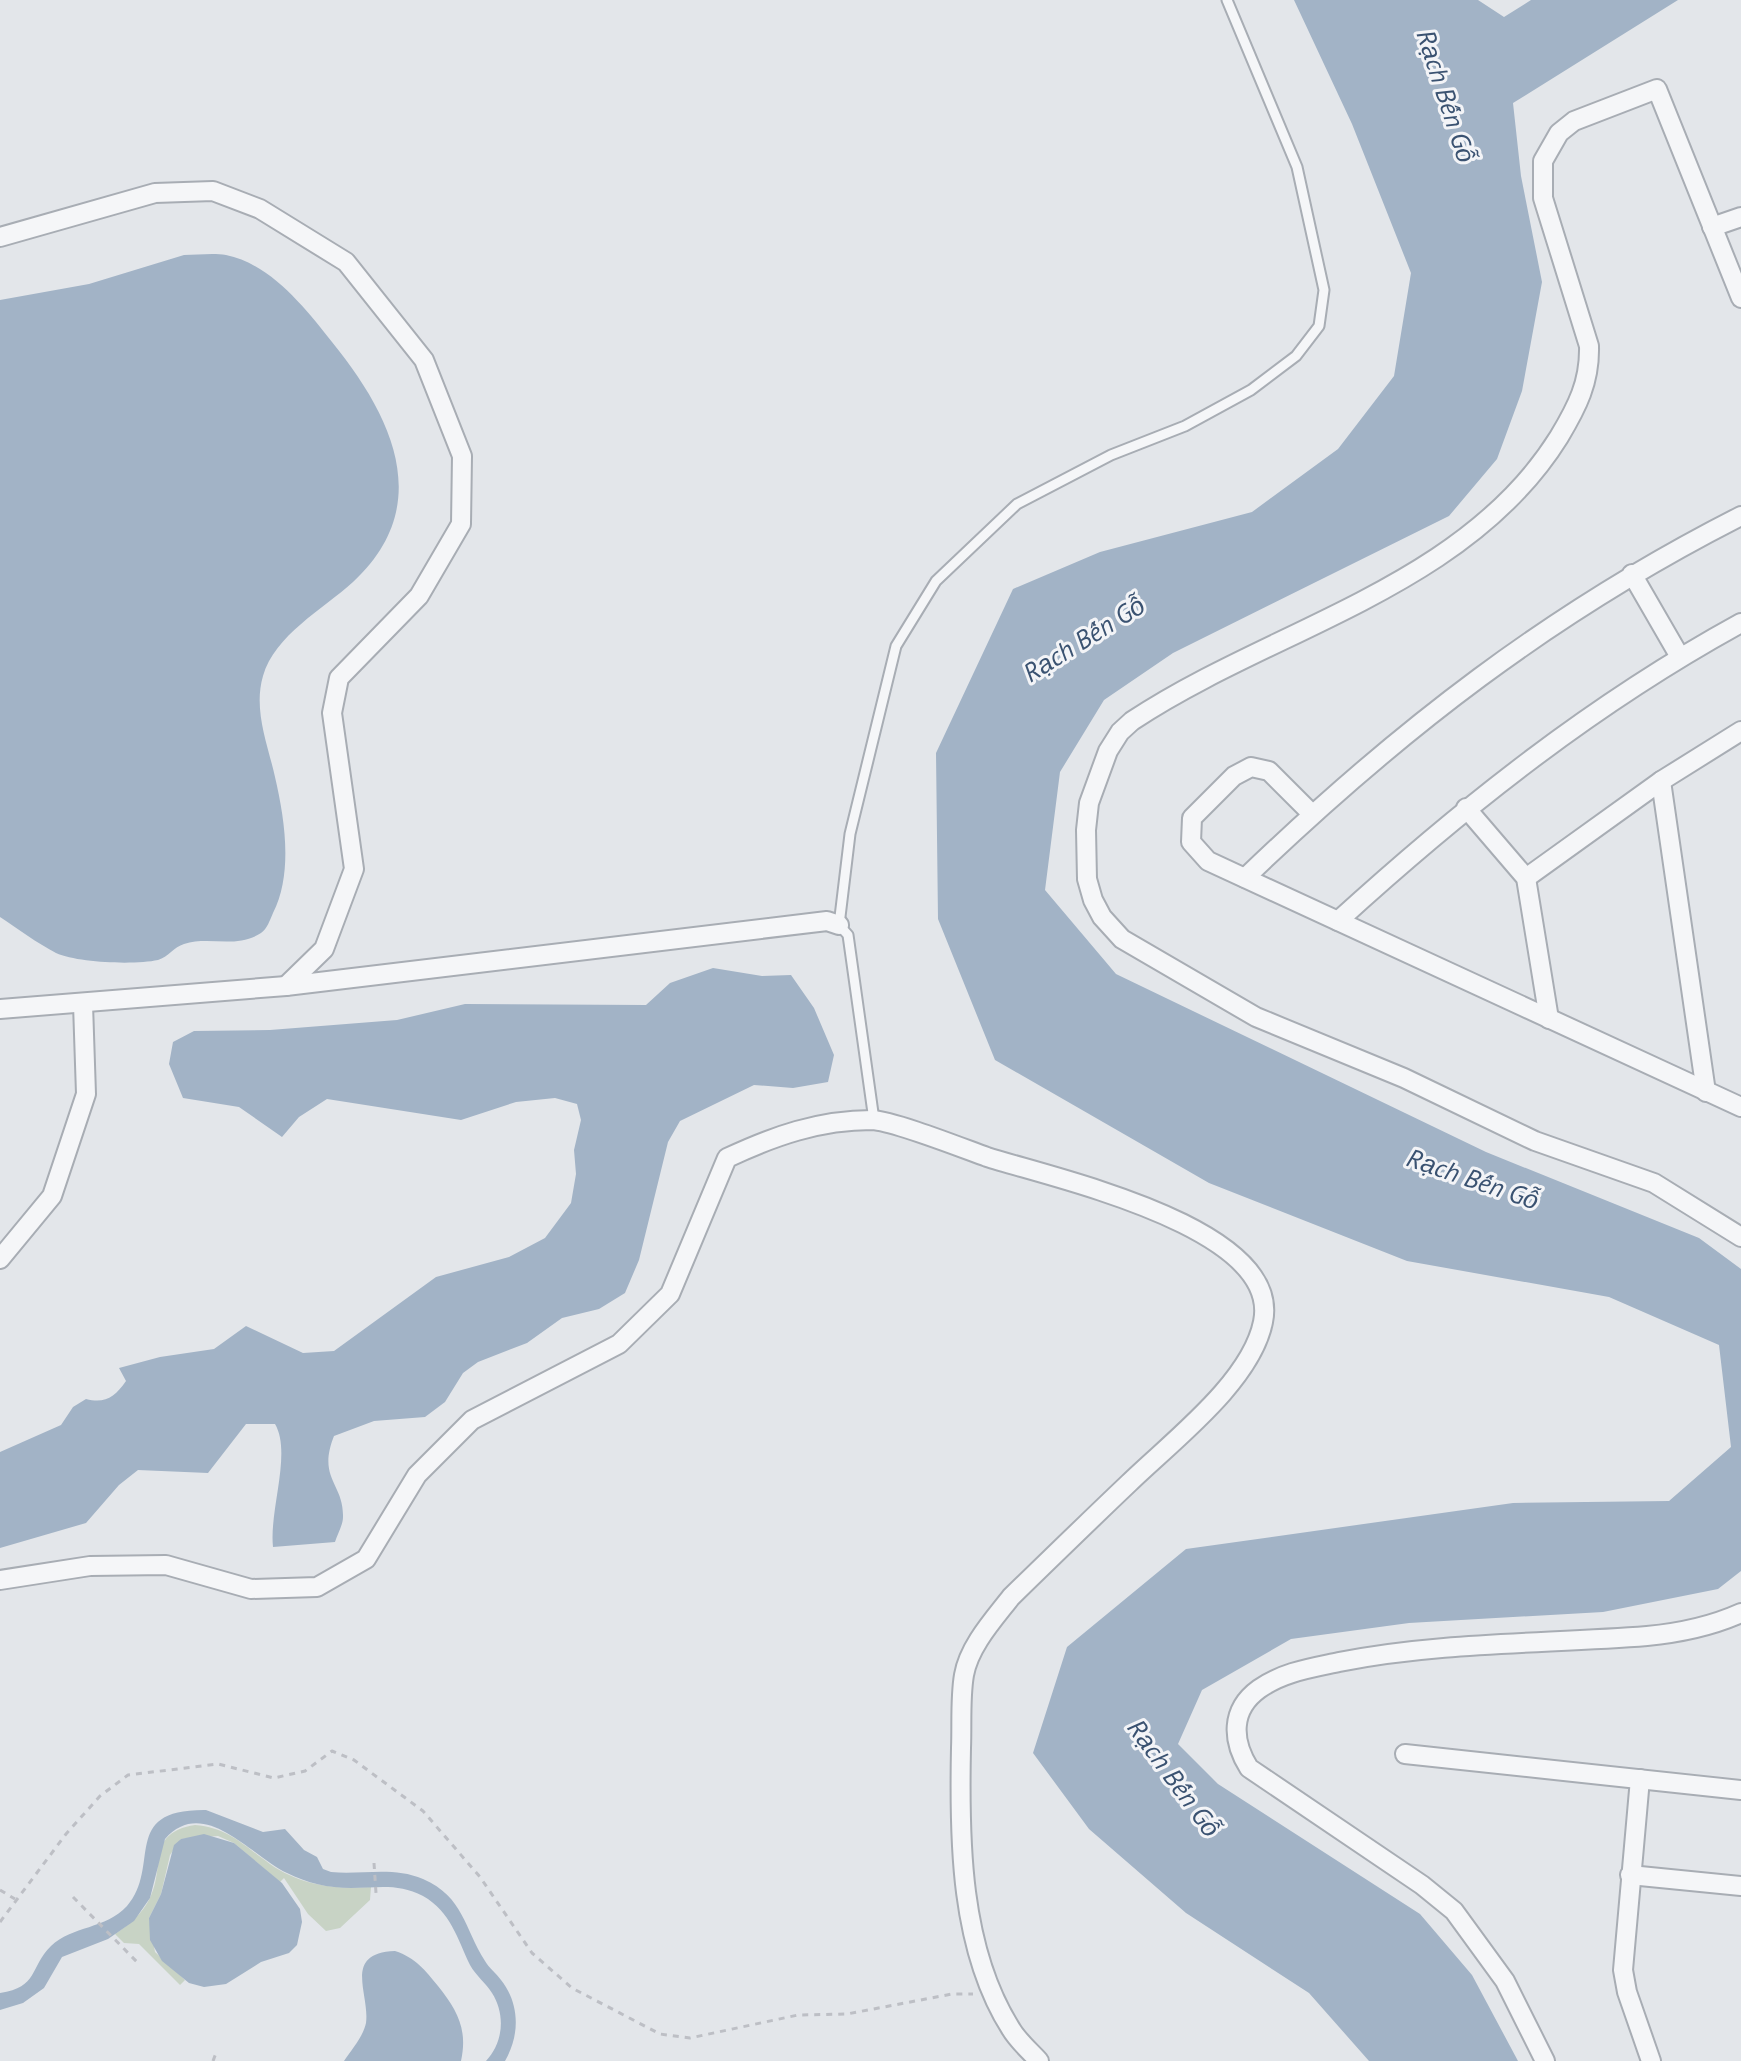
<svg xmlns="http://www.w3.org/2000/svg" width="1741" height="2061" font-family="'PT Sans',sans-serif">
<rect width="100%" height="100%" fill="#e3e6ea"/>
<path fill="#c8d3c5" d="M195 1825C229 1828 243 1845 270 1864 300 1885 336 1890 371 1887L370 1900 340 1928 326 1931 308 1914 284 1878 280 1882 234 1843 218 1836 181 1839 170 1855 161 1894 149 1918 155 1952 185 1980 180 1985 139 1944 124 1943 115 1934C130 1924 142 1914 150 1898 166 1865 146 1833 195 1825Z"/>
<g fill="#a2b3c6">
<path d="M1294 0H1478L1504 17 1531 0H1678L1513 103 1521 176 1542 282 1522 391 1497 459 1449 516 1173 653 1104 700 1060 772 1045 890 1116 974 1486 1152 1699 1238 1741 1269V1571L1718 1589 1603 1612 1409 1623 1291 1639 1202 1690 1178 1744 1218 1784 1420 1914 1472 1975 1518 2061H1369L1309 1993 1186 1913 1089 1829 1033 1753 1067 1647 1186 1549 1513 1503 1669 1501 1731 1447 1719 1345 1609 1297 1407 1261 1209 1183 995 1060 938 919 936 753 1013 589 1100 552 1252 512 1338 449 1394 376 1411 273 1352 124Z"/>
<path d="M184 255C197 255 213 253 226 255 271 264 306 309 332 342 392 416 436 505 353 582 322 610 275 635 263 676 253 710 268 745 275 777 285 820 293 874 273 913 270 920 267 929 261 933 237 949 209 936 184 944 174 947 168 957 158 960 135 965 78 963 56 953 37 943 18 929 0 917V300L89 284Z"/>
<path d="M713 968 762 976 791 975 814 1008 834 1055 828 1082 793 1088 754 1085 680 1121 668 1142 639 1260 625 1293 599 1309 562 1318 527 1343 478 1362 463 1373 445 1402 425 1417 374 1421 334 1436C317 1479 344 1483 343 1517 343 1525 337 1535 335 1542L273 1547C269 1510 292 1453 275 1424H246L208 1473 138 1470 119 1485 86 1523 0 1548V1452L61 1425 73 1407 86 1399C105 1404 115 1397 126 1381L119 1368 160 1357 214 1349 246 1326 303 1353 334 1351 436 1277 509 1257 545 1238 571 1203 576 1174 574 1150 581 1120 577 1104 555 1098 516 1102 461 1120 327 1099 299 1117 282 1137 239 1107 183 1098 169 1064 173 1042 194 1031 270 1030 397 1020 465 1004 646 1005 670 983Z"/>
<path d="M206 1810 263 1832 285 1829 304 1850 317 1857 323 1869 331 1872C362 1875 393 1866 423 1879 464 1897 464 1928 485 1961 489 1968 496 1973 501 1980 520 2004 520 2035 505 2061H486C503 2043 506 2015 492 1993 486 1983 476 1976 470 1965 457 1938 451 1912 423 1896 398 1883 378 1888 351 1888 328 1888 307 1883 287 1873 253 1858 204 1794 165 1839L150 1898 134 1921 108 1939 62 1957 44 1988 23 2003 0 2010V1993C39 1987 29 1968 51 1946 72 1926 106 1929 127 1906 162 1866 119 1809 206 1810Z"/>
<path d="M204 1834 234 1843 282 1883 300 1909 302 1922 297 1945 289 1953 261 1962 226 1984 204 1987 189 1983 162 1961 150 1940 149 1918 161 1894 174 1845 181 1839Z"/>
<path d="M395 1951C416 1958 425 1970 438 1986 457 2010 468 2029 461 2061H344C352 2049 363 2037 366 2023 370 1994 342 1953 395 1951Z"/>
</g>
<g fill="none" stroke-linecap="round" stroke-linejoin="round">
<g stroke="#a8adb4" stroke-width="13">
<path id="service" d="M874 1120 848 935 839 925 850 834 896 646 936 581 1017 504 1111 455 1185 426 1251 390 1296 356 1319 326 1324 290 1297 167 1227 0"/>
</g>
<g stroke="#a8adb4" stroke-width="22">
<g id="minor">
<path d="M1712 227 1741 217"/>
<path d="M0 237 155 193 213 191 260 209 346 262 424 360 462 456 461 524 419 596 339 678 332 713 354 869 324 949 286 986"/>
<path d="M1741 298 1657 89 1574 121 1559 133 1543 161V198L1589 346C1590 382 1577 407 1559 437 1465 588 1272 628 1132 721L1120 732 1108 751 1089 803 1086 830 1087 879 1093 900 1102 917 1122 939 1256 1017 1404 1078 1535 1141 1654 1183 1741 1237"/>
<path d="M1632 574 1680 657"/>
<path d="M1661 781 1706 1092"/>
<path d="M1466 808 1526 878 1549 1019"/>
<path d="M1312 814 1269 771 1251 767 1234 776 1192 818 1191 842 1208 861 1741 1107"/>
<path d="M1245 878C1399 730 1550 613 1741 516"/>
<path d="M1526 878 1661 781 1741 731"/>
<path d="M1338 921C1462 808 1593 704 1741 623"/>
<path d="M0 1009 286 986 827 921 839 925"/>
<path d="M0 1259 52 1196 86 1094 83 1004"/>
<path d="M0 1580 90 1566 166 1565 251 1589 317 1587 366 1559 417 1475 472 1420 619 1344 670 1294 727 1158C774 1136 819 1120 872 1120 894 1121 962 1148 987 1157 1052 1178 1283 1227 1263 1322 1251 1382 1171 1442 1129 1483 1089 1521 1050 1559 1011 1597 994 1619 969 1646 964 1675 960 1698 962 1725 961 1748 959 1840 960 1949 1011 2029 1018 2041 1030 2051 1039 2061"/>
<path d="M1405 1754 1741 1790"/>
<path d="M1640 1779 1623 1970 1627 1992 1651 2061"/>
<path d="M1630 1875 1741 1886"/>
<path d="M1545 2061 1505 1981 1454 1911 1422 1885 1249 1768C1232 1741 1230 1710 1259 1689 1283 1672 1311 1668 1339 1662 1440 1642 1544 1644 1647 1636 1679 1633 1712 1626 1741 1613"/>
</g>
</g>
<g stroke="#bdbfc5" stroke-width="3" stroke-dasharray="6 6" stroke-linecap="butt">
<path d="M374 1863 376 1893"/>
<path d="M0 1890 15 1899"/>
<path d="M73 1897 138 1963"/>
<path d="M0 1922 66 1834 100 1796 128 1775 218 1764 274 1778 305 1771 332 1751 354 1760 423 1811 480 1877 532 1953 572 1988 660 2034 690 2038 798 2015 847 2014 952 1994H973"/>
<path d="M213 2061 216 2053"/>
</g>
<use href="#service" stroke="#f5f6f8" stroke-width="9"/>
<use href="#minor" stroke="#f5f6f8" stroke-width="18"/>
</g>
<g text-anchor="middle" stroke-width="6" stroke-linejoin="round" paint-order="stroke">
<g font-size="26" font-style="italic" fill="#3a5271" stroke="#f3f4f7">
<text transform="translate(1446 96) rotate(72)" y="9">Rạch Bến Gỗ</text>
<text transform="translate(1084 639) rotate(-32)" y="9">Rạch Bến Gỗ</text>
<text transform="translate(1473 1179) rotate(19)" y="9">Rạch Bến Gỗ</text>
<text transform="translate(1174 1778) rotate(54)" y="9">Rạch Bến Gỗ</text>
</g>
</g>
</svg>
